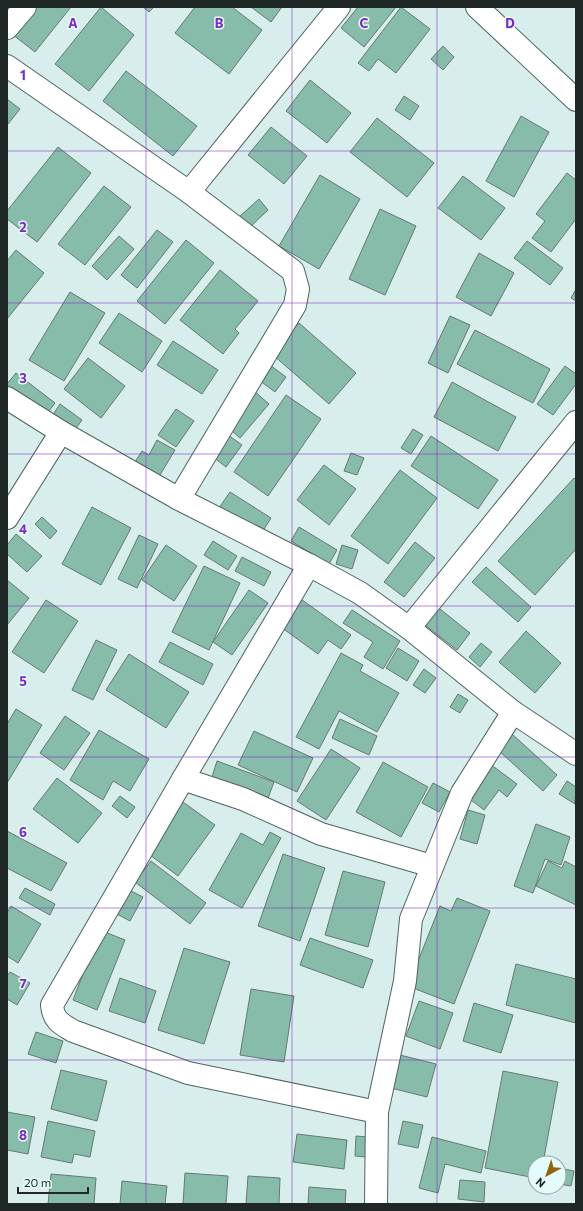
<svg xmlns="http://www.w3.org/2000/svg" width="583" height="1211" font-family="Commissioner,sans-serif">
<rect width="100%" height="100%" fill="#d7eeed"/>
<g fill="#87bbaa" stroke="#667972">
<path d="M33 7H71L35 52 12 34Z"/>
<path d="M101 7 134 35 89 91 55 64Z"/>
<path d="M143 7H154L149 12Z"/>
<path d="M195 7H232L262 30 229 74 175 33Z"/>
<path d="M251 7H282L271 22Z"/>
<path d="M358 7H396L364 47 341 28Z"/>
<path d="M401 7 430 29 396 73 378 59 369 71 358 63Z"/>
<path d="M443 46 454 57 443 70 431 59Z"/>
<path d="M126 71 197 126 173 156 103 101Z"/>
<path d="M310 80 351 113 327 143 286 111Z"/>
<path d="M404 96 419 106 410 120 395 110Z"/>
<path d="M7 99 20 109 8 124 7 123Z"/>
<path d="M521 116 549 132 514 197 486 181Z"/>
<path d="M377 118 434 163 407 197 350 152Z"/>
<path d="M271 127 307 156 284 184 248 155Z"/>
<path d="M58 147 91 173 37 242 7 219V211Z"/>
<path d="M567 173 576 180V219L551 252 532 238 545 221 536 214Z"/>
<path d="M320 175 360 199 319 269 279 246Z"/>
<path d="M463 176 505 208 481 240 438 208Z"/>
<path d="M104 186 131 207 85 265 58 244Z"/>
<path d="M259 199 268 210 250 227 240 216Z"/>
<path d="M380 209 416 226 385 295 349 279Z"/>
<path d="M157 230 173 242 137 288 121 275Z"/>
<path d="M119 236 134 249 107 280 92 266Z"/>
<path d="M186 240 214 263 165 324 137 301Z"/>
<path d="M527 241 563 268 550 285 514 258Z"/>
<path d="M16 250 44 273 7 319V261Z"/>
<path d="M479 253 514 273 491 316 456 297Z"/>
<path d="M220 270 258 301 235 329 239 333 223 354 180 320Z"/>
<path d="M576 289V301L571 298Z"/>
<path d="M70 292 105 313 64 381 29 360Z"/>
<path d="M119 313 162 341 142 372 99 343Z"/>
<path d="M450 316 470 325 448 373 428 363Z"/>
<path d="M299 323 356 373 329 404 272 354Z"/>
<path d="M475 330 550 369 533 403 457 364Z"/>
<path d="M173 341 218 370 202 394 157 365Z"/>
<path d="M88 358 125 386 101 418 64 389Z"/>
<path d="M270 365 286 377 275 392 259 380Z"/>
<path d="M565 366 576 374V384L553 415 537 404Z"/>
<path d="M16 373 55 403 43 419 7 391V384Z"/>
<path d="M452 382 516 417 498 451 434 417Z"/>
<path d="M254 391 269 404 240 438 224 424Z"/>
<path d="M286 395 321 419 268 496 234 472Z"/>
<path d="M60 404 82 420 72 434 50 419Z"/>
<path d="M176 409 194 421 176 447 158 435Z"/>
<path d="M413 429 423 435 411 454 401 448Z"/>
<path d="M224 432 242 445 226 467 208 453Z"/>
<path d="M431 436 498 480 478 509 411 466Z"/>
<path d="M157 440 175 450 157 480 133 465 142 451 149 455Z"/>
<path d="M351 453 364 458 357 475 344 471Z"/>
<path d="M324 465 356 489 329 525 297 500Z"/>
<path d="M400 470 437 498 388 564 351 536Z"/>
<path d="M574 478 576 480V549L535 595 498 561Z"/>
<path d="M230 492 271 518 261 534 219 508Z"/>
<path d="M92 507 131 528 101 585 62 564Z"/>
<path d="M42 517 57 531 50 539 35 524Z"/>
<path d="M299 527 337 550 329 564 291 541Z"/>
<path d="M16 534 42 556 27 572 7 554V545Z"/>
<path d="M139 535 158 544 137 588 118 579Z"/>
<path d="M213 541 237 556 228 570 204 555Z"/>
<path d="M415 542 435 558 404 597 384 582Z"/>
<path d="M166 545 197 566 174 601 142 580Z"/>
<path d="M342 545 358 550 352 569 336 564Z"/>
<path d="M242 557 271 572 264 586 235 571Z"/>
<path d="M204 566 240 583 209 650 172 632Z"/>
<path d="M486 567 531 607 518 622 472 582Z"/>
<path d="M7 580 29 598 7 625Z"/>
<path d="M249 590 268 603 232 655 213 642Z"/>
<path d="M298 597 351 635 341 649 328 640 318 654 278 625Z"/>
<path d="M46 600 78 621 44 673 12 652Z"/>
<path d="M435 605 470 633 457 650 421 622Z"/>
<path d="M352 610 400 641 383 669 364 657 373 642 343 623Z"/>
<path d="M526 631 561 663 535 693 499 662Z"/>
<path d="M96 640 117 650 93 700 72 690Z"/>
<path d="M170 642 213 664 203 685 159 662Z"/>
<path d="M481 643 492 652 480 667 469 657Z"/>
<path d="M398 648 419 661 407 681 386 668Z"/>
<path d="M341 653 363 665 360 671 399 693 377 732 339 711 319 749 296 737Z"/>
<path d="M129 654 189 692 166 728 106 690Z"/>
<path d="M424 669 436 678 425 693 413 685Z"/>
<path d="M458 694 468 700 460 713 450 707Z"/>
<path d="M16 709 42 725 7 783V724Z"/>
<path d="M65 716 90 733 64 770 40 753Z"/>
<path d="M340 719 377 736 369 755 332 738Z"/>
<path d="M99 730 149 759 130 791 113 781 103 800 70 780Z"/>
<path d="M254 731 313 758 297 792 238 765Z"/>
<path d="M512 734 557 775 543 791 498 750Z"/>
<path d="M331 749 360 768 326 820 297 801Z"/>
<path d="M217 761 274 782 267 801 211 780Z"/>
<path d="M383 762 428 787 401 837 356 812Z"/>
<path d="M490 764 517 784 507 797 499 790 484 810 466 796Z"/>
<path d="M57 778 102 813 78 843 33 809Z"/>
<path d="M567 781 576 787 575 804 559 794Z"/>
<path d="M433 783 450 792 439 812 422 803Z"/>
<path d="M120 796 135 807 127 818 112 806Z"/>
<path d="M183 802 215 825 178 876 146 852Z"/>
<path d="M468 810 485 815 477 844 460 839Z"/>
<path d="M536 824 570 837 561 865 545 859 533 893 514 886Z"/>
<path d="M7 831 67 863 51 891 7 868Z"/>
<path d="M270 832 281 838 242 908 209 890 241 833 263 845Z"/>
<path d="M283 854 325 868 300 941 258 926Z"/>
<path d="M151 861 206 903 190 924 135 882Z"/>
<path d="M548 861 562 868 565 861 576 867V905L536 886Z"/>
<path d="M343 871 385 882 368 947 325 935Z"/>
<path d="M25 888 55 904 50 915 19 898Z"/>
<path d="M127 889 143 897 130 921 115 913Z"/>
<path d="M457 898 490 911 454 1004 408 986 440 906 451 911Z"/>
<path d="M11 906 41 924 18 963 7 956V913Z"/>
<path d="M100 930 125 940 97 1010 73 1000Z"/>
<path d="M310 938 373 960 363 988 300 965Z"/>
<path d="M184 948 230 962 204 1044 158 1030Z"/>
<path d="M516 964 576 979V1023L506 1005Z"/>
<path d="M10 972 30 983 17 1005 7 999V976Z"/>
<path d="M120 978 156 991 145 1023 109 1011Z"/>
<path d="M251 989 294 996 284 1062 240 1055Z"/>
<path d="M419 1001 453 1013 440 1049 406 1036Z"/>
<path d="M474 1003 513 1015 501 1053 463 1041Z"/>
<path d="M36 1032 63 1041 56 1063 28 1054Z"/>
<path d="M396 1054 436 1064 427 1097 387 1087Z"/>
<path d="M61 1070 107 1081 97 1121 51 1109Z"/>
<path d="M503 1071 558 1082 543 1163H535V1178L485 1168Z"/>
<path d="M7 1112 35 1117 28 1154 7 1150Z"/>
<path d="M48 1121 95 1131 90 1157 74 1154 72 1163 41 1157Z"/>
<path d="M403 1121 423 1125 418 1148 398 1144Z"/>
<path d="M297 1134 347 1140 344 1169 293 1162Z"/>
<path d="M356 1136 368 1137 367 1157 355 1156Z"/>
<path d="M432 1137 486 1151 481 1173 445 1164 438 1193 419 1188Z"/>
<path d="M559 1168 574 1171 571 1186 559 1184Z"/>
<path d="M185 1173 228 1176 226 1204H183Z"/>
<path d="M51 1174 96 1178 94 1204H48Z"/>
<path d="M248 1176 280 1178 279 1204H246Z"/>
<path d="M460 1180 485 1182 484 1202 458 1199Z"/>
<path d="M122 1181 167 1186 165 1204H120Z"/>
<path d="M309 1187 346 1190 345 1204H308Z"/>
</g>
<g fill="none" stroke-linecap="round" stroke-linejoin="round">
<g stroke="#506363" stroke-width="24">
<g id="minor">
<path d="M477 7 576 100"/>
<path d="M7 28 25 7"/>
<path d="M7 66 189 192 293 271 298 289 295 305 179 499"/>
<path d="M189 192 339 7"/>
<path d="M7 398 61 432 179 499 309 565 360 593 409 628 513 712 576 754"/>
<path d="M7 518 61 432"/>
<path d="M309 565 183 779 52 1005C53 1020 61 1024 73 1031L188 1073 377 1112"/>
<path d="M409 628 576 422"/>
<path d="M183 779 243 799 321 834 432 866"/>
<path d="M376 1204 377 1112 405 981 411 919 462 793 513 712"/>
</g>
</g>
<use href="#minor" stroke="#fff" stroke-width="22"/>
</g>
<path fill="none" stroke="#7b2cbf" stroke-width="1" stroke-opacity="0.55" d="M146 7V1204M292 7V1204M437 7V1204M7 151H576M7 303H576M7 454H576M7 606H576M7 757H576M7 908H576M7 1060H576"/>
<g font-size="13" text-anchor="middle" font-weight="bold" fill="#7b2cbf" stroke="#e4fbfb" stroke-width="3" stroke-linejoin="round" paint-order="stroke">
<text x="73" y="28">A</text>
<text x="219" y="28">B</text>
<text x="364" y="28">C</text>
<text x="510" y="28">D</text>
<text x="23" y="80">1</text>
<text x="23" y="232">2</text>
<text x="23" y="383">3</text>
<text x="23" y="534">4</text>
<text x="23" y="686">5</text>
<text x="23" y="837">6</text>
<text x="23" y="988">7</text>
<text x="23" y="1140">8</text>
</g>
<rect width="583" height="1211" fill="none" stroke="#1f2727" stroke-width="16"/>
<g transform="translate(547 1175) rotate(220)"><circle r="19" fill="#e4fbfb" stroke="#95a6a6"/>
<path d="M0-3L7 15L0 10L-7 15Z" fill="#8f640a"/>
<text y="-6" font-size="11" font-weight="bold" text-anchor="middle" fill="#1f2727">N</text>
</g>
<path d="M18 1187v6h70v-6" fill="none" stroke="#1f2727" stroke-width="2"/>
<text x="24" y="1187" font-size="12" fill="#1f2727" stroke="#e4fbfb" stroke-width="3" paint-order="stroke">20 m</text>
</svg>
